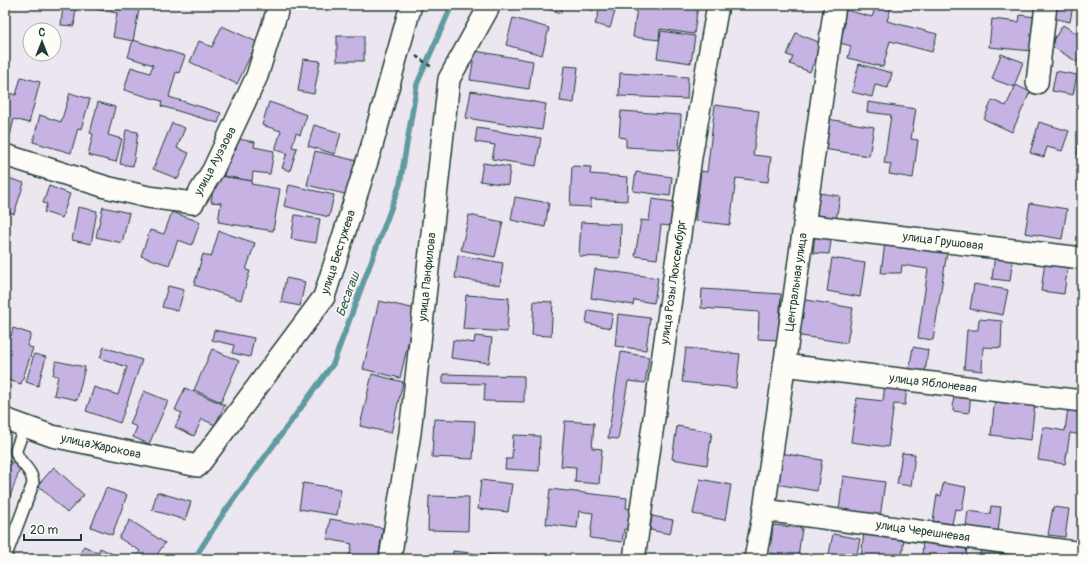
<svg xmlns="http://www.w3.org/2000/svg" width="1087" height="564" font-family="Pangolin,sans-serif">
<rect width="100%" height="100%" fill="#ece6f1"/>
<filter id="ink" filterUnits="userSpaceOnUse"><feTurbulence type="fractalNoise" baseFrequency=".025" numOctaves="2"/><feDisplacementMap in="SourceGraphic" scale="8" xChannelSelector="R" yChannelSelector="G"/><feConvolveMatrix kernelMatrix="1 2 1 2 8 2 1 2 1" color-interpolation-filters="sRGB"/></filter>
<g filter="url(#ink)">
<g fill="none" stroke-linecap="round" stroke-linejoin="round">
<path stroke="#609ba1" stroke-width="5.5" d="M194 559 223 514 333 364 400 184 417 84 452 5"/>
</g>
<g fill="#c6b3e4" stroke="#1f3d34">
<path d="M63 5H76L74 26 61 25Z"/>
<path d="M84 5H140L133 41 113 37 117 13 83 7Z"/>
<path d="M534 5H563L561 13Z"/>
<path d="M590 5H617L610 28 595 24 599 12 588 9Z"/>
<path d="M652 5H698L694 34 660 29 659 40 633 37 637 7 651 9Z"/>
<path d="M876 5H892L887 21 937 34 932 52 890 41 883 67 848 58 851 46 840 43 845 23 839 21 842 9 872 17Z"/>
<path d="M1052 5H1073L1070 22 1049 17Z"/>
<path d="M1020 15 1035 17 1032 51 989 47 992 19 1019 22Z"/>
<path d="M513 18 549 28 542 55 506 45Z"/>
<path d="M1063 25 1082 37V54L1077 62 1050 45Z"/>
<path d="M222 26 257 42 237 84 190 62 199 41 212 47Z"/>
<path d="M661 31 695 36 691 63 657 58Z"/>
<path d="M796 33 821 43 810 72 790 64 793 57 787 55Z"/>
<rect x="337" y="36" width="27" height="25"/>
<path d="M133 40 185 56 179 73 176 72 169 97 221 113 218 123 161 106 162 101 124 90 131 67 150 73 153 65 128 57Z"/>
<path d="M475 51 533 61 529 89 470 80Z"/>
<path d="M1001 54 1023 62 1014 87 992 79Z"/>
<path d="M303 59 320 61 314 94 298 91Z"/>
<path d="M859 64 892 73 888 88 875 85 872 97 852 92Z"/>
<path d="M564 66 578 67 574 103 560 101Z"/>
<path d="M1056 71 1077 75 1073 95 1052 91Z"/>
<path d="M620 73 688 77 687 99 619 96Z"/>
<path d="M21 77 40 82 29 123 14 119 10 136 5 135V92L16 95Z"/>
<path d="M1016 85 1030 92 1012 132 984 119 992 100 1006 106Z"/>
<path d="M471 91 546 104 542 130 466 118Z"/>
<path d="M70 93 90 99 81 129 78 128 71 153 33 142 40 115 61 122Z"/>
<path d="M98 102 115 107 108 135 122 139 116 162 88 155 93 134 90 133Z"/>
<path d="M269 102 307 115 300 135 296 133 292 147 297 148 290 171 282 168 287 153 275 150 281 131 262 125Z"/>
<path d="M868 102 916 109 911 139 918 140 913 178 889 174 891 164 884 163 891 115 867 112Z"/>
<path d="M715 105 759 111 753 155 771 157 768 182 736 178 730 225 695 221 701 171 707 172Z"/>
<path d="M621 111 681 115 679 150 626 147V138L619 137Z"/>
<path d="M828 119 874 127 869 156 823 149Z"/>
<path d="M1039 122 1069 131 1062 151 1047 147 1044 157 1030 153Z"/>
<path d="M172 123 185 128 177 148 189 153 178 179 153 169Z"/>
<path d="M314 125 341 133 335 154 308 146Z"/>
<path d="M477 128 541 138 536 166 492 159 495 145 475 142Z"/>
<path d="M126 130 138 132 133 166 120 164Z"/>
<path d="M238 139 255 142 254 147 274 151 270 174 253 172 252 181 224 176 229 148 236 149Z"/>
<path d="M1079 140 1082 141V155L1077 154Z"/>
<path d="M315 151 362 162 353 196 307 185Z"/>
<path d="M483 163 510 167 508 185 480 181Z"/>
<path d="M572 166 591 167 590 174 628 177 627 201 591 199V207L570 206Z"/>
<path d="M636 172 672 177 670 196 633 191Z"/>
<path d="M215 175 252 181 251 184 280 189 273 231 218 222 221 203 211 202Z"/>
<path d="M5 177 24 183 14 214 5 211Z"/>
<path d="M289 185 334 195 329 217 284 206Z"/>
<path d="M49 186 70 194 62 218 44 212 47 204 43 203Z"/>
<path d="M819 193 840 196 836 221 816 218Z"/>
<path d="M515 197 549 203 545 227 511 220Z"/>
<path d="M652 199 674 202 670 226 661 225 657 259 635 256 641 220 649 221Z"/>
<path d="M1030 203 1067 209 1062 239 1025 233Z"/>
<path d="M78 207 97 211 91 244 72 240Z"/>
<path d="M103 207 129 213 122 243 96 237Z"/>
<path d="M172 212 200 222 192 245 178 240 169 265 141 256 150 230 164 234Z"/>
<path d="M295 215 320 219 316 243 291 239Z"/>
<path d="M469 215 503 222 495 257 461 250Z"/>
<path d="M581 222 621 224 620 258 579 256Z"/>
<path d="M219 231 255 243 246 270 250 271 241 300 194 285 203 254 211 257Z"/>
<path d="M815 233 832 235 829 254 813 253Z"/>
<path d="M885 243 947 252 933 340 918 338 928 269 902 265 901 273H881Z"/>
<path d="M995 254 1013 256 1010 281 992 279Z"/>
<path d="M458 255 503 263 500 285 455 278Z"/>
<path d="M832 258 865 263 860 297 827 291Z"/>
<path d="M1045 261 1068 264 1064 294 1041 291Z"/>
<path d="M595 269 658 278 654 303 634 300 633 305 591 298Z"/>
<path d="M286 278 305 282 300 306 281 302Z"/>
<path d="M974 284 1008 290 1003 315 970 309Z"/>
<path d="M168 286 184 290 178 311 162 307Z"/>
<path d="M702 289 781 294 778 340 758 339 759 312 701 308Z"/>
<path d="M466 295 509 298 507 332 463 329Z"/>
<path d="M801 299 853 308 847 343 795 335Z"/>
<path d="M379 301 416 309 400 378 363 369Z"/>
<path d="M534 301 553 302 551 336 532 335Z"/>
<path d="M588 310 613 314 610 328 586 323Z"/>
<path d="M618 314 650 318 646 350 615 346Z"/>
<path d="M979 319 1002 321 1001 348 983 347 982 371 964 369 967 330H978Z"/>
<path d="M13 328 31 334 27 346 33 348 21 384 5 379V334L11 336Z"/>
<path d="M214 330 254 338 250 357 232 353 234 345 212 340Z"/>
<path d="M475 336 492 338 489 363 451 358 453 340 474 343Z"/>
<path d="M104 347 142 360 120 423 86 411 94 387 118 395 127 367 100 358Z"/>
<path d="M913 347 928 350 925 373 909 370Z"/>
<path d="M686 348 740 354 736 388 682 382Z"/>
<path d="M212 349 239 361 221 402 194 390Z"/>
<path d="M621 352 649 357 645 383 628 381 618 439 608 438Z"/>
<path d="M34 354 46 357 38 386 26 382Z"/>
<path d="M56 361 85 367 77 400 54 395 58 376 53 375Z"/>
<path d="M372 374 403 382 391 433 360 426Z"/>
<path d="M443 374 524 376V402L484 401 485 384 443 383Z"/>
<path d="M885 384 907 387 905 405 894 404 888 447 851 442 857 398 883 401Z"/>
<path d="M185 388 225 405 215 425 202 419 194 436 175 427 182 413 175 410Z"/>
<path d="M144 391 168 401 149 444 133 437 137 427 130 424Z"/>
<path d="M954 391 971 392 969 413 953 411Z"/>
<path d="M995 398 1035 402 1031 440 991 435Z"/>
<path d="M1068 407 1082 409V435L1070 433 1065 464 1038 460 1043 427 1065 431Z"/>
<path d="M434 419 475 421 473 459 432 457Z"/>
<path d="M565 421 594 423 592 448 602 449 599 484 575 482 576 467 561 466Z"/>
<path d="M677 426 712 432 707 465 672 459Z"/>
<path d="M513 435 540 436 539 471 505 469 506 459H512Z"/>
<path d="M781 453 822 460 817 491 776 484Z"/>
<path d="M902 453 915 454 911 486 897 484Z"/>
<path d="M5 460 21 466 6 508H5Z"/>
<path d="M54 467 84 495 67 513 38 485Z"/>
<path d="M843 476 885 482 880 517 839 511Z"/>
<path d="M700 479 731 485 725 520 693 514Z"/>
<path d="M481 480 512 484 508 512 478 509Z"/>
<path d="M303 483 341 489 337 515 299 509Z"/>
<path d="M943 483 966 487 962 510 955 509 952 524 933 521 937 495 941 496Z"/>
<path d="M106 488 127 495 112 535 91 527Z"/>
<path d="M550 489 627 498 626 508 634 509 631 530 624 529 622 542 590 538 593 513 579 511 577 528 546 524Z"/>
<path d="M157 492 191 502 185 520 152 510Z"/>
<path d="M429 496 469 497 468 531 428 530Z"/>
<path d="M991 506 1001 507 998 532 966 526 968 511 990 514Z"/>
<path d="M1053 507 1069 509 1065 537 1048 535Z"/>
<path d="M652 516 673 520 670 534 650 530Z"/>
<path d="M330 519 383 528 378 559H349L352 544 327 539Z"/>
<path d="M130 520 165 543 154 559H135L140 551 119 538Z"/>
<path d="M773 525 802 528 798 557 770 553Z"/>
<path d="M864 531 904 535 902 559H861Z"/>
<path d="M833 534 860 539 856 559H828Z"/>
<path d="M923 539 967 541 966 559 922 556Z"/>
<path d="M84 546 98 553 100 548 119 557 118 559H77Z"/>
<path d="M981 548 1009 553 1008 559H979Z"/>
<path d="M453 551 524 559H452Z"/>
<path d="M560 556 576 557V559H560Z"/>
</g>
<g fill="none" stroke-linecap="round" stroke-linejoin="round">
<g stroke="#1f3d34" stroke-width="14">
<path id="lane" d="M5 558 33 484C33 468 16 462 16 450L25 426"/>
</g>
<g stroke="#1f3d34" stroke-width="24">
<g id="street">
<path d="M1037 83 1046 5"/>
<path d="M5 155 106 187 148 197 193 203 213 170 257 76 279 5"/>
<path d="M804 225 1082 258"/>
<path d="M784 365 1082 401"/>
<path d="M5 419 52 436 198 466 324 297 371 149 411 5"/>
<path d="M764 510 1082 553"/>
<path d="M390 559 410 433 449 79 490 5"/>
<path d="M634 559 691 157 718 5"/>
<path d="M755 559 764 510 835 5"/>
</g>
</g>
<path stroke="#1f3d34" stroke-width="2.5" stroke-dasharray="4 3" stroke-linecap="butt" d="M416 56 433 68"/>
<use href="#lane" stroke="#fdfcf7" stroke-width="11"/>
<use href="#street" stroke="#fdfcf7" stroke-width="21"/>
</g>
</g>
<g text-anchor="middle" stroke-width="3" stroke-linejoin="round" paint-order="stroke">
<g font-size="12" fill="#1f3d34" stroke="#fdfcf7">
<text transform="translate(215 161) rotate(-62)" y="4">улица Ауэзова</text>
<text transform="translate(943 241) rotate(7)" y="4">улица Грушовая</text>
<text transform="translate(338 252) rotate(-72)" y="4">улица Бестужева</text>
<text transform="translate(427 277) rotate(-84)" y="4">улица Панфилова</text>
<text transform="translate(673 282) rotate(-82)" y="4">улица Розы Люксембург</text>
<text transform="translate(796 282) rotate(-82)" y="4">Центральная улица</text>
<text transform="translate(933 383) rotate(7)" y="4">улица Яблоневая</text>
<text transform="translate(101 446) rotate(12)" y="4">улица Жарокова</text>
<text transform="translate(923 531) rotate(8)" y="4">улица Черешневая</text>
</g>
<g font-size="13" font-style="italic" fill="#355c58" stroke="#fdfcf7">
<text transform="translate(347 294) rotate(-70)" y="5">Бесагаш</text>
</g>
</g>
<rect width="1087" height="564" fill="none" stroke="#fdfcf7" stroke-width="20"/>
<rect x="10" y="10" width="1067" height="544" fill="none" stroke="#1f3d34" stroke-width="1.5" filter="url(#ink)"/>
<g transform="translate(42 42)"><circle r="19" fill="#fdfcf7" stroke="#a4b0a9"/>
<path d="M0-3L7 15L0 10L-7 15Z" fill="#1f3d34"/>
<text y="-6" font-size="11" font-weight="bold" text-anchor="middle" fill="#1f3d34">С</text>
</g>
<path d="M24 534v6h57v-6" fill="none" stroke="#1f3d34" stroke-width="2"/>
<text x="30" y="534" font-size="12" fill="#1f3d34" stroke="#fdfcf7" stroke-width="3" paint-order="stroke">20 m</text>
</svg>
